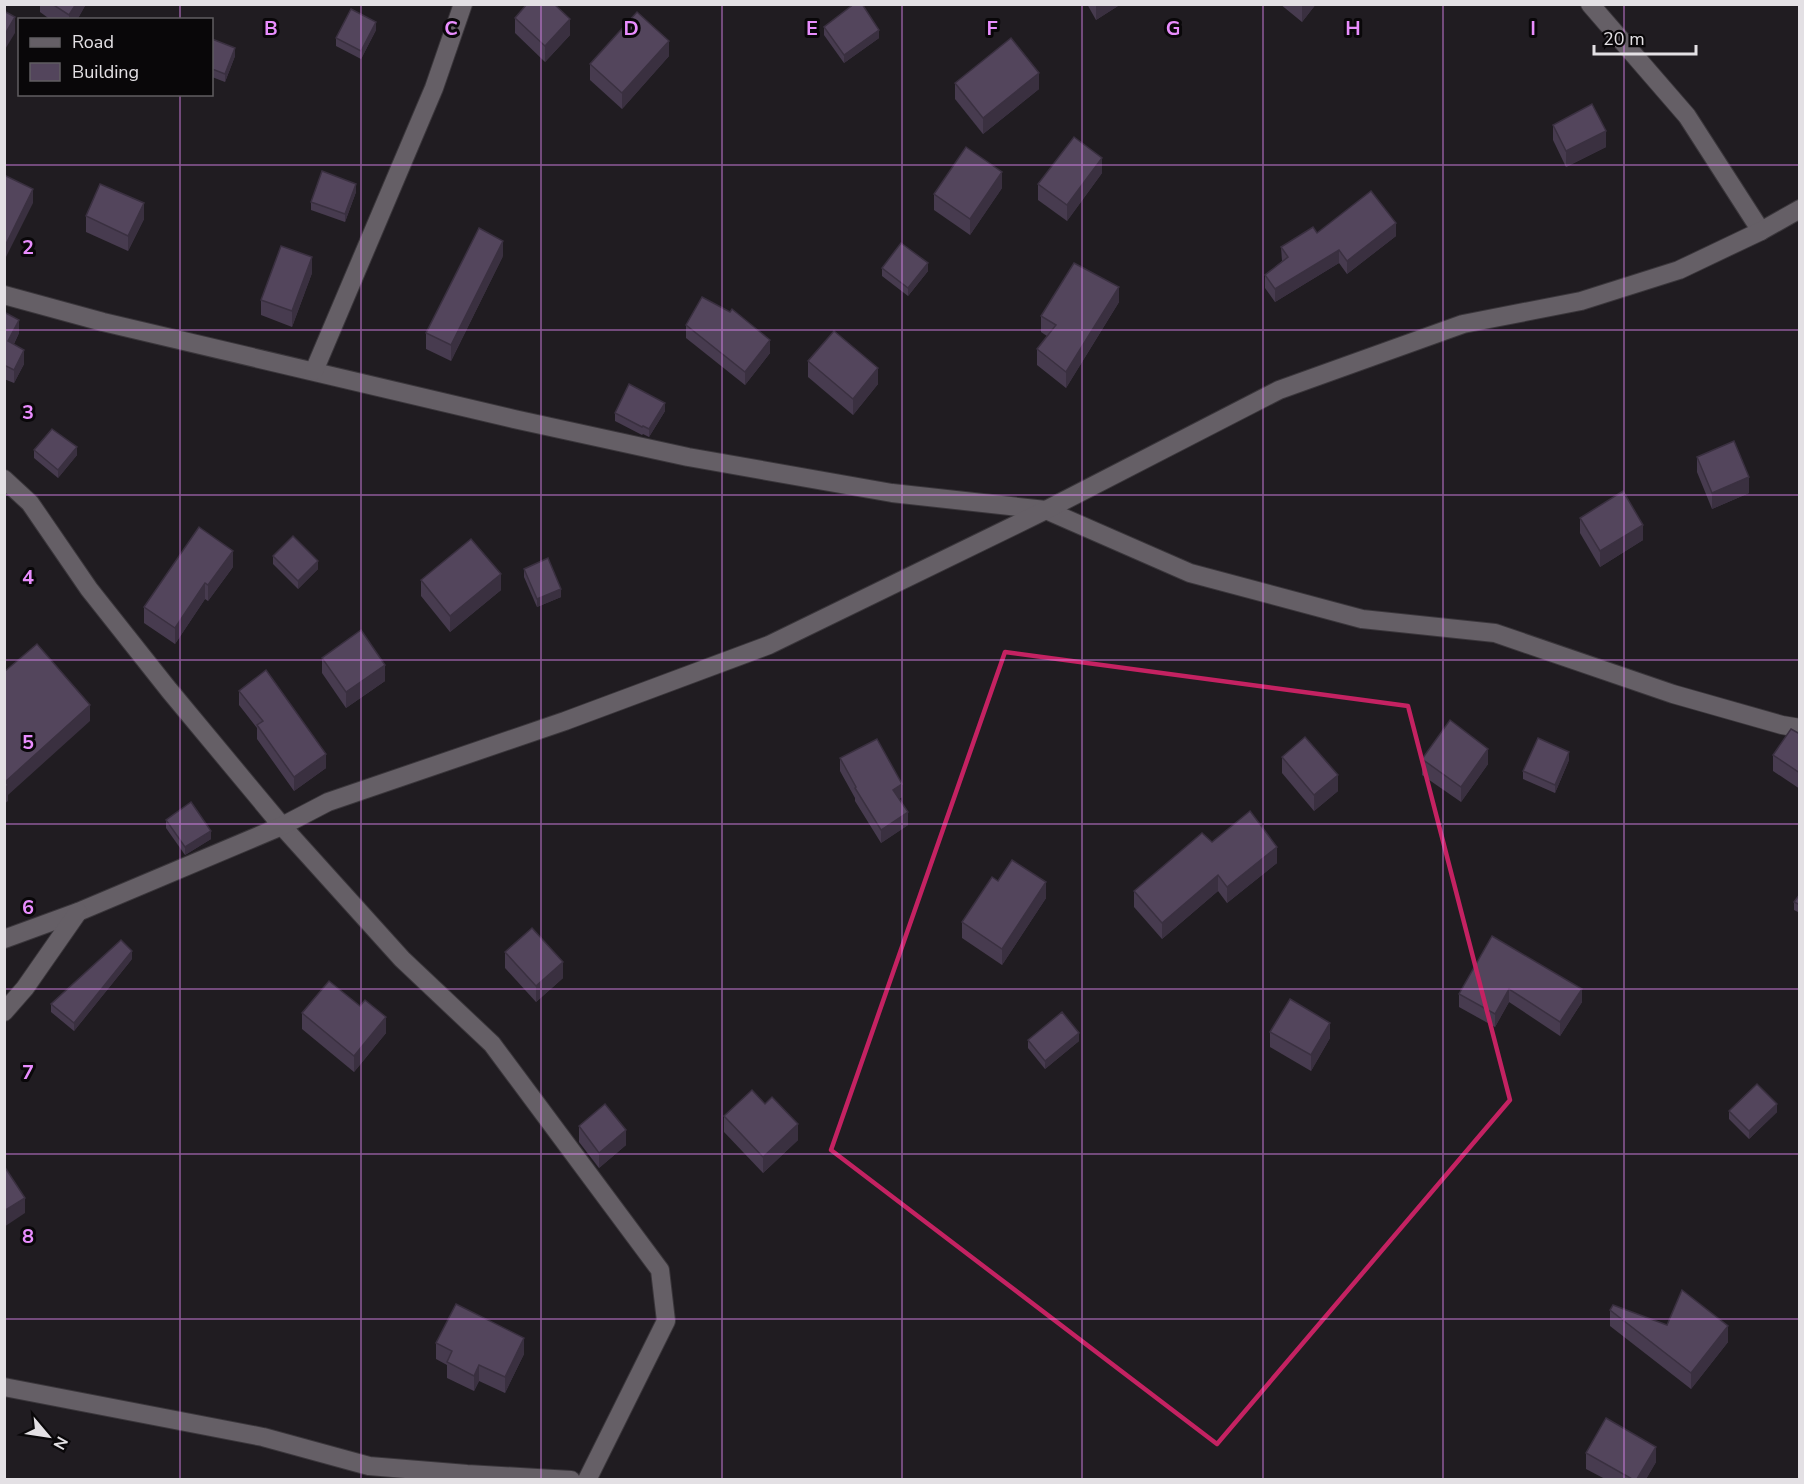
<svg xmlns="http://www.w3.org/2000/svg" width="1804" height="1484" font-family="'Nunito Sans',sans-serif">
<rect width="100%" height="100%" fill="#201c21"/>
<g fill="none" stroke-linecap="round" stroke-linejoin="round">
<g stroke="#3a363b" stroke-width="20">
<g id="minor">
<path d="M1590 4 1687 116 1761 231"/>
<path d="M4 295 103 322 514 419 688 457 892 493 1046 510 1190 573 1362 619 1495 633 1673 694 1782 725 1800 728"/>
<path d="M314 371 434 88 463 4"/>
<path d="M4 479 30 503 89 589 169 690 282 826 402 959 492 1044 660 1270 666 1321 587 1480"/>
<path d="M4 939 78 912 282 826 328 802 565 721 769 645 1046 510 1279 390 1463 324 1581 301 1679 270 1761 231 1800 209"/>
<path d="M4 1012 25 988 78 912"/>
<path d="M4 1387 263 1437 369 1466 467 1474 571 1480"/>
</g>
</g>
<use href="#minor" stroke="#655f66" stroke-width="18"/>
</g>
<g fill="#473b4f">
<path d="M40 4H86L77 20H51L40 12Z"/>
<path d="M1087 4H1121L1096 20Z"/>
<path d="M1280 4H1316L1302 22Z"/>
<path d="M515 18 570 35 545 62 515 33Z"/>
<path d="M824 27 879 38 844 63 824 35Z"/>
<path d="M376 30 361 59 336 46V38Z"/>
<path d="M212 39 235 56 225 82 212 77Z"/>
<path d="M669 56 622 109 590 80V64Z"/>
<path d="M955 83 1039 89 983 134 955 99Z"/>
<path d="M1553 125 1606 147 1566 167 1553 140Z"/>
<path d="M1102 173 1067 221 1038 200V184Z"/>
<path d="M1002 188 970 235 934 210V194Z"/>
<path d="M356 192 345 222 311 210V202Z"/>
<path d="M86 216 144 219 128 251 86 232Z"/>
<path d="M1317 233 1396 236 1347 274 1339 263 1275 302 1265 288V275L1282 261 1281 247Z"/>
<path d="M503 256 451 361 426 349V333Z"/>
<path d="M882 268 928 271 908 296 882 276Z"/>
<path d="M312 273 292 327 261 315V300Z"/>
<path d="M1119 302 1066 388 1037 365V349L1047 336 1041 332V316Z"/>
<path d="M4 312 19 333 14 344 24 364 14 383 4 379Z"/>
<path d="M686 325 770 353 745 385 686 338Z"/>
<path d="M808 361 878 384 853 415 808 377Z"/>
<path d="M665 411 649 437 643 434 642 435 615 421V413Z"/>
<path d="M34 450 77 455 58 478 34 458Z"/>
<path d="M1697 457 1749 493 1712 509 1697 472Z"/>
<path d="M1580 518 1643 540 1600 567 1580 533Z"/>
<path d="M273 556 318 569 298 589 273 564Z"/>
<path d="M233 567 208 601 205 599 175 644 144 623V607Z"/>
<path d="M524 569 561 597 537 607 524 577Z"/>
<path d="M421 580 501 590 450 632 421 596Z"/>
<path d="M322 658 385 681 346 708 322 673Z"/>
<path d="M239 691 326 768 294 791 257 739V728L239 705Z"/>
<path d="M1800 734V789L1773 771V755Z"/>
<path d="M1282 757 1338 791 1314 811 1282 773Z"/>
<path d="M840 758 902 797 899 799 908 825 881 843 855 801V798L840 771Z"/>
<path d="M1422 759 1488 764 1461 802 1422 775Z"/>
<path d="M1569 760 1555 793 1523 779V771Z"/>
<path d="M166 820 211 839 185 855 166 828Z"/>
<path d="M1212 842 1277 863 1227 903 1218 891 1162 939 1134 907V891Z"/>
<path d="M998 881 1046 898 1002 965 962 938V922Z"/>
<path d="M1800 894V913L1794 910V902Z"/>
<path d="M1492 936 1582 1002 1560 1036 1509 1002 1495 1027 1459 1007V994Z"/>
<path d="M505 952 563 978 536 1002 505 968Z"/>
<path d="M132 959 74 1031 51 1012V1004Z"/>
<path d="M302 1013 386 1033 354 1072 302 1029Z"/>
<path d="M1270 1032 1330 1038 1311 1071 1270 1047Z"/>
<path d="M1028 1040 1079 1041 1045 1069 1028 1048Z"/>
<path d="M1729 1111 1777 1112 1749 1139 1729 1119Z"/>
<path d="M724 1116 798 1140 763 1173 724 1132Z"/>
<path d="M579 1126 626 1145 599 1168 579 1142Z"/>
<path d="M1610 1310 1728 1342 1691 1389 1610 1326Z"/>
<path d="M436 1343 524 1354 505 1393 479 1381 474 1391 447 1378V1365L436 1359Z"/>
<path d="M1586 1453 1656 1462 1646 1479H1605L1586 1469Z"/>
</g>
<g fill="#3a3040">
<path d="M76 4H86L77 20H69V15Z"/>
<path d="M1099 4H1121L1096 20V6Z"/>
<path d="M1304 4H1316L1302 22V6Z"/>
<path d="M15 17V33L4 51V36Z"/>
<path d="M570 19V35L545 62V46Z"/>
<path d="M376 22V30L361 59V51Z"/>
<path d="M879 30V38L844 63V55Z"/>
<path d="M669 41V56L622 109V93Z"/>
<path d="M235 48V56L225 82V74Z"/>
<path d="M1039 73V89L983 134V118Z"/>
<path d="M1606 131V147L1566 167V151Z"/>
<path d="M1102 158V173L1067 221V205Z"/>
<path d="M1002 172V188L970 235V219Z"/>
<path d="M356 184V192L345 222V214Z"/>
<path d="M33 189V203L5 259V246Z"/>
<path d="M144 203V219L128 251V236Z"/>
<path d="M1396 223V236L1347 274V261Z"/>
<path d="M503 241V256L451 361V345Z"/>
<path d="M1339 250V263L1275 302V289Z"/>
<path d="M312 257V273L292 327V311Z"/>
<path d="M928 263V271L908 296V288Z"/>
<path d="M1119 287V302L1066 388V372Z"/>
<path d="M19 320V333L8 355V341Z"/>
<path d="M770 340V353L745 385V372Z"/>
<path d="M24 350V364L14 383V370Z"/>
<path d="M878 368V384L853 415V399Z"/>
<path d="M665 403V411L649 437V429Z"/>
<path d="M77 447V455L58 478V470Z"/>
<path d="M1749 477V493L1712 509V493Z"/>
<path d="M1643 525V540L1600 567V551Z"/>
<path d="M233 551V567L208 601V585Z"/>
<path d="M318 561V569L298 589V581Z"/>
<path d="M501 574V590L450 632V616Z"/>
<path d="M205 583V599L175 644V628Z"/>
<path d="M561 589V597L537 607V599Z"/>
<path d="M385 665V681L346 708V692Z"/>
<path d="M90 705V721L8 795V801L4 804 5 782Z"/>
<path d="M1488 749V764L1461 802V787Z"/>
<path d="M1569 752V760L1555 793V785Z"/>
<path d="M326 754V768L294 791V777Z"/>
<path d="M1338 775V791L1314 811V795Z"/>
<path d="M902 784V797L893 803V790Z"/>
<path d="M908 812V825L881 843V830Z"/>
<path d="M211 831V839L185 855V847Z"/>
<path d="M1277 847V863L1227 903V887Z"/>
<path d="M1218 875V891L1162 939V923Z"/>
<path d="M1046 882V898L1002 965V949Z"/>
<path d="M132 951V959L74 1031V1023Z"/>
<path d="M563 962V978L536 1002V986Z"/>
<path d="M1509 989V1002L1495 1027V1014Z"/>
<path d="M1582 989V1002L1560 1036V1022Z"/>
<path d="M386 1017V1033L354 1072V1056Z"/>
<path d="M1330 1023V1038L1311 1071V1055Z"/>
<path d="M1079 1033V1041L1045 1069V1061Z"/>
<path d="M1777 1104V1112L1749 1139V1131Z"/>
<path d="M798 1124V1140L763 1173V1157Z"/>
<path d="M626 1130V1145L599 1168V1153Z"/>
<path d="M25 1198V1213L4 1227V1211Z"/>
<path d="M1728 1326V1342L1691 1389V1373Z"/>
<path d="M524 1338V1354L505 1393V1377Z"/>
<path d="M479 1365V1381L474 1391V1376Z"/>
<path d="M1656 1447V1462L1646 1479H1637Z"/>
</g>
<g fill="#53455c" stroke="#3a3040" stroke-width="1.5">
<path d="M52 4H76L69 15Z"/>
<path d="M527 4H554L570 19 545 46 515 18Z"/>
<path d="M854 4H862L879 30 844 55 824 27Z"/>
<path d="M351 9 376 22 361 51 336 38Z"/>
<path d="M4 11 15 17 4 36Z"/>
<path d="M637 12 669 41 622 93 590 64Z"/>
<path d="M1011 38 1039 73 983 118 955 83Z"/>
<path d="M212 39 235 48 225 74 212 69Z"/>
<path d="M1592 104 1606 131 1566 151 1553 125Z"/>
<path d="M1074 137 1102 158 1067 205 1038 184Z"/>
<path d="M966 147 1002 172 970 219 934 194Z"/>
<path d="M322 171 356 184 345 214 311 202Z"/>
<path d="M4 175 33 189 5 246 4 245Z"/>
<path d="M100 184 144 203 128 236 86 216Z"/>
<path d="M1371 191 1396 223 1347 261 1339 250 1275 289 1265 275 1288 257 1281 247 1313 227 1317 233Z"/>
<path d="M479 228 503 241 451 345 426 333Z"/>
<path d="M901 243 928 263 908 288 882 268Z"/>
<path d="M281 246 312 257 292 311 261 300Z"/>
<path d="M1074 263 1119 287 1066 372 1037 349 1056 325 1041 316Z"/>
<path d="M702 297 730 312 732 309 770 340 745 372 686 325Z"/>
<path d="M4 312 19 320 8 341 24 350 14 370 4 365Z"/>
<path d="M834 331 878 368 853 399 808 361Z"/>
<path d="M629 384 665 403 649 429 643 426 642 427 615 413Z"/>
<path d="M52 429 77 447 58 470 34 450Z"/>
<path d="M1734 441 1749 477 1712 493 1697 457Z"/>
<path d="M1623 491 1643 525 1600 551 1580 518Z"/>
<path d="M199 527 233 551 208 585 205 583 175 628 144 607Z"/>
<path d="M293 536 318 561 298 581 273 556Z"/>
<path d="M471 539 501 574 450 616 421 580Z"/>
<path d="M548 558 561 589 537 599 524 569Z"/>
<path d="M361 630 385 665 346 692 322 658Z"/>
<path d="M37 644 90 705 5 782 8 785 4 788V672Z"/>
<path d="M266 670 326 754 294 777 257 725 263 721 239 691Z"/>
<path d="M1450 720 1488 749 1461 787 1422 759Z"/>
<path d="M1791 729 1800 734V773L1773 755Z"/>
<path d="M1305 737 1338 775 1314 795 1282 757Z"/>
<path d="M1538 738 1569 752 1555 785 1523 771Z"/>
<path d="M877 739 902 784 893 790 908 812 881 830 855 788 856 787 840 758Z"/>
<path d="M191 802 211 831 185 847 166 820Z"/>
<path d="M1250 811 1277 847 1227 887 1218 875 1162 923 1134 891 1202 833 1212 842Z"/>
<path d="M1012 860 1046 882 1002 949 962 922 992 877 998 881Z"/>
<path d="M1800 894V905L1794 902Z"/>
<path d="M532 928 563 962 536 986 505 952Z"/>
<path d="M1492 936 1582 989 1560 1022 1509 989 1495 1014 1459 994Z"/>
<path d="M121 940 132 951 74 1023 51 1004Z"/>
<path d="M329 981 360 1006 365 1000 386 1017 354 1056 302 1013Z"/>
<path d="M1290 999 1330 1023 1311 1055 1270 1032Z"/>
<path d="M1062 1012 1079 1033 1045 1061 1028 1040Z"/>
<path d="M1757 1084 1777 1104 1749 1131 1729 1111Z"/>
<path d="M752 1090 765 1104 772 1097 798 1124 763 1157 724 1116Z"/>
<path d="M605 1104 626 1130 599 1153 579 1126Z"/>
<path d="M4 1166 25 1198 4 1211Z"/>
<path d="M1682 1290 1728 1326 1691 1373 1610 1310 1613 1305 1667 1325Z"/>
<path d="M456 1304 524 1338 505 1377 479 1365 474 1376 447 1362 452 1351 436 1343Z"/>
<path d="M1606 1418 1656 1447 1637 1479H1632L1586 1453Z"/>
</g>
<path fill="none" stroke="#c42262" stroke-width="4.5" stroke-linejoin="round" d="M1005 652 1408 706 1510 1100 1217 1444 831 1150Z"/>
<path fill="none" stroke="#e98dfe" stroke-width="1.5" stroke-opacity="0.55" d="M180 4V20M361 4V1480M541 4V1480M722 4V1480M902 4V1480M1082 4V1480M1263 4V1480M1443 4V1480M1624 4V1480M180 94V1480M4 165H1800M4 330H1800M4 495H1800M4 660H1800M4 824H1800M4 989H1800M4 1154H1800M4 1319H1800"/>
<g font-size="20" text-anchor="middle" font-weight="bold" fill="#e98dfe" stroke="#090709" stroke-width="6" stroke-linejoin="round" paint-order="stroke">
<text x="271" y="35">B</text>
<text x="451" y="35">C</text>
<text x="631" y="35">D</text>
<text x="812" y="35">E</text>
<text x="992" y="35">F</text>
<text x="1173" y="35">G</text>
<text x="1353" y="35">H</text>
<text x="1533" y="35">I</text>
<text x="28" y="254">2</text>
<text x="28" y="419">3</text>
<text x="28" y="584">4</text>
<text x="28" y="749">5</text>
<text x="28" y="914">6</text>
<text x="28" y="1079">7</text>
<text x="28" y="1243">8</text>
</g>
<rect width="1804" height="1484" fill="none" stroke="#e3e0e4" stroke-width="12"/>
<rect x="18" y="18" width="195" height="78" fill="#090709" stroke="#605e61" stroke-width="1.5"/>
<rect x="30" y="38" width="30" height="9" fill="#655f66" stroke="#605e61" stroke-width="1.5"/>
<text x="72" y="48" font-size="18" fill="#e3e0e4">Road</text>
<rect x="30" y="63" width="30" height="18" fill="#53455c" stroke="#605e61" stroke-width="1.5"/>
<text x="72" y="78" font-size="18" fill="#e3e0e4">Building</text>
<g transform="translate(48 1436) rotate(119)" stroke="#090709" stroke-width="4.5" paint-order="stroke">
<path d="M0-4.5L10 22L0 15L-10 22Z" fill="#e3e0e4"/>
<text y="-9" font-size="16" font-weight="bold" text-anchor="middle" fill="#e3e0e4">N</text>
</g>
<path d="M1594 45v9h102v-9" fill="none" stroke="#e3e0e4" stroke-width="3"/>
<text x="1603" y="45" font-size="18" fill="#e3e0e4" stroke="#090709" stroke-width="4.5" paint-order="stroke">20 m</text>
</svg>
